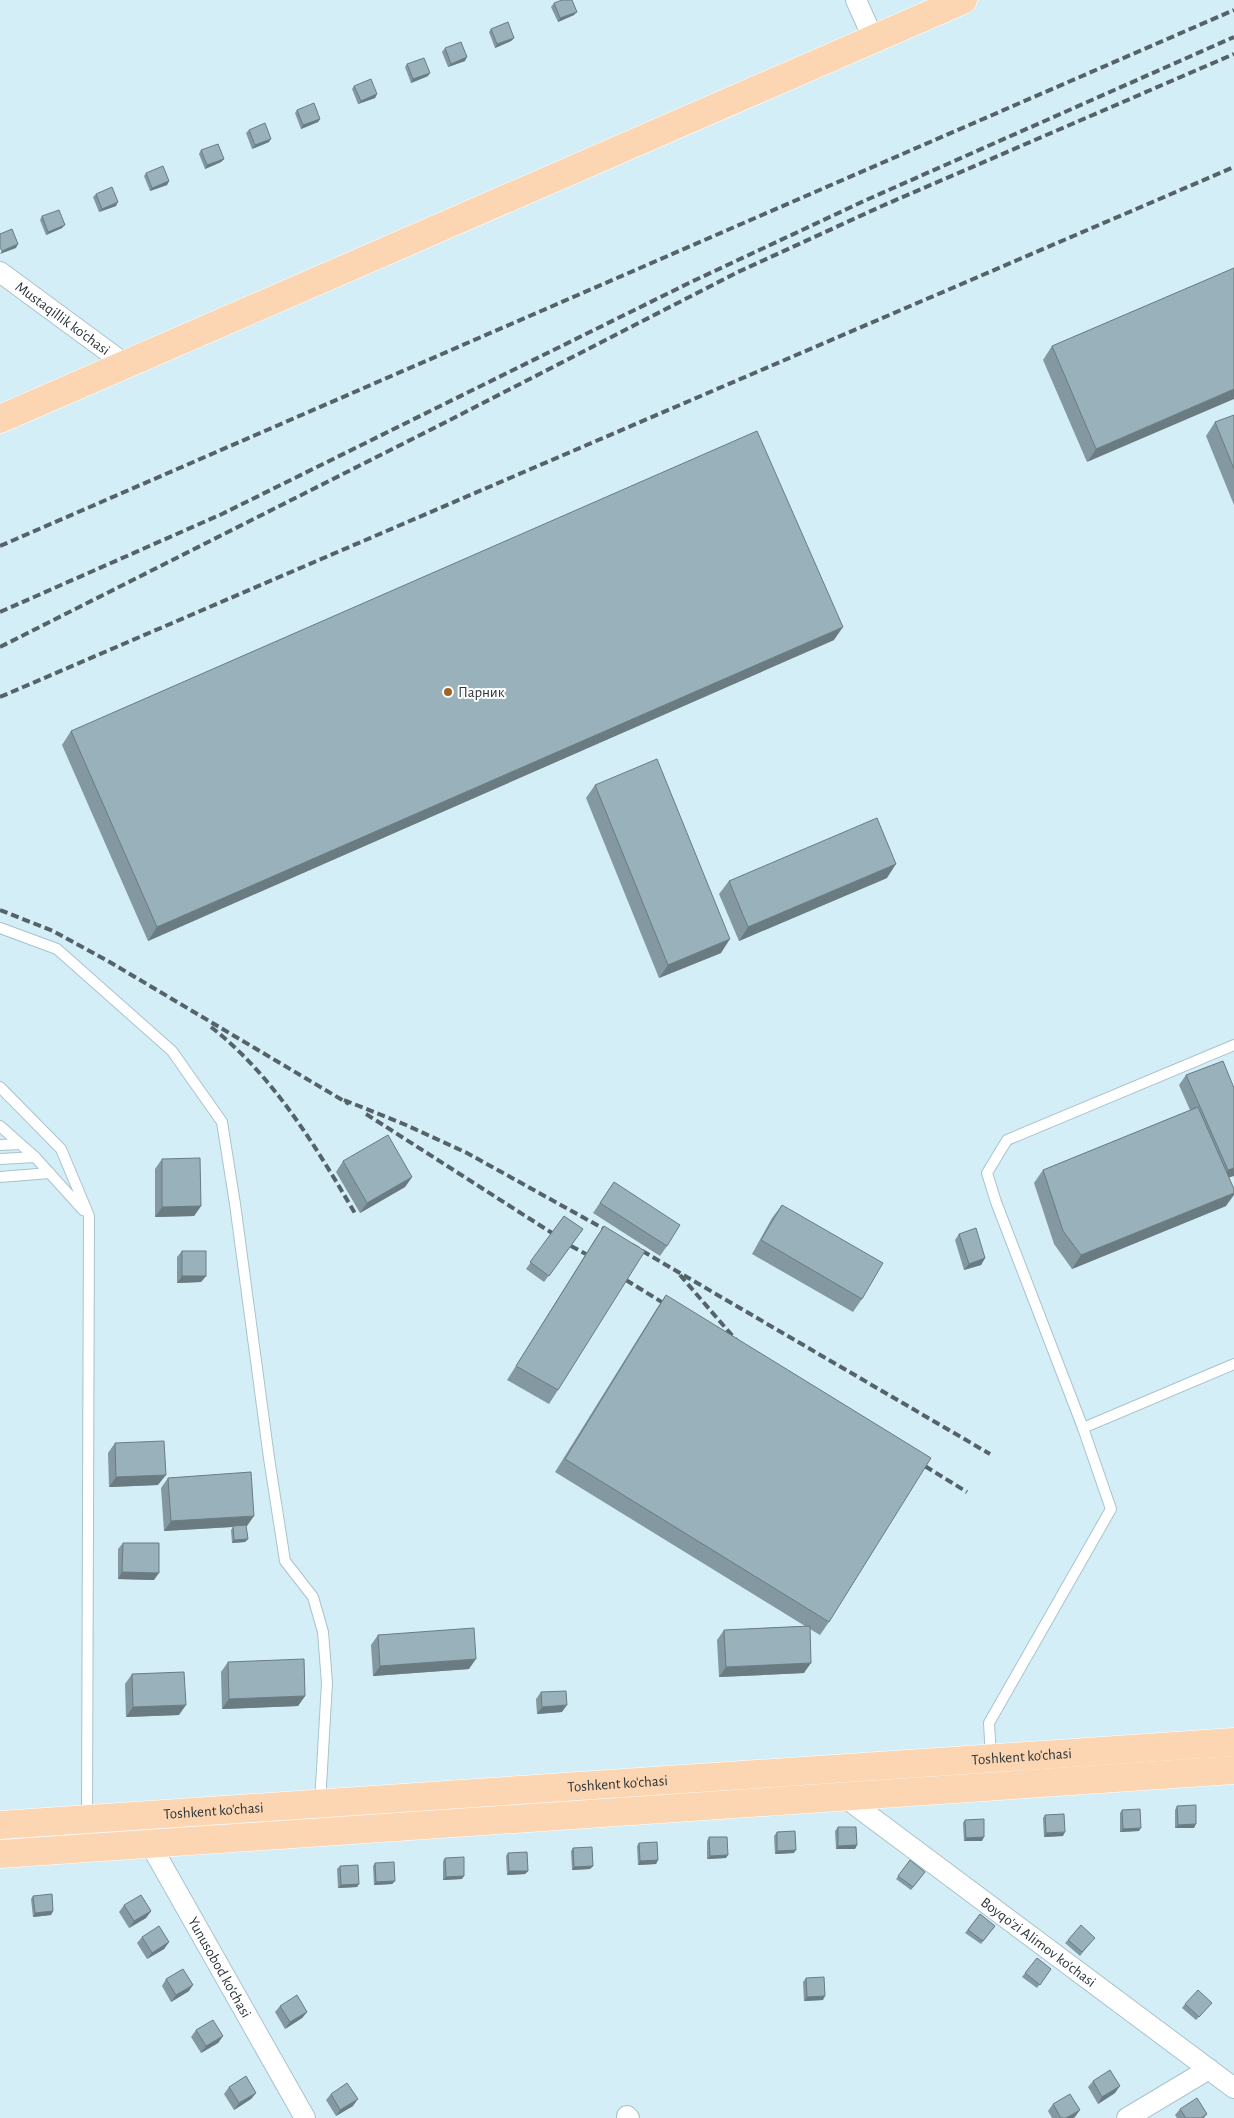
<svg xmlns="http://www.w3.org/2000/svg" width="1234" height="2118" font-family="'Alegreya Sans',sans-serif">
<rect width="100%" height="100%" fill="#d4eef8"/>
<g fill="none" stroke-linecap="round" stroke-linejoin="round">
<g stroke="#a9c3cc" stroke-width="12">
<g id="service">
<path d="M0 928 57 949 172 1051 222 1122 235 1204 269 1458 285 1561 313 1597 323 1632 327 1683 320 1803"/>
<path d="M0 1087 61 1149 89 1216 87 1817"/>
<path d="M0 1126 35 1157 83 1210"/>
<path d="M0 1145 20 1144"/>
<path d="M0 1159 35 1157"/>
<path d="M0 1177 50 1173"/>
<path d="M1083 1428 1234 1364"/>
<path d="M991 1757 989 1723 1111 1509 1083 1428 996 1202 987 1173 1007 1140 1234 1045"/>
</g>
</g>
<g stroke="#a9c3cc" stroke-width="22">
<g id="minor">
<path d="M856 0 873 38"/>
<path id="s1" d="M0 272 125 364"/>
<path id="s2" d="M843 1796 1234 2088"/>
<path id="s3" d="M145 1835 305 2118"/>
<path d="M627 2116 629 2118"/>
<path d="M1127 2118 1209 2069"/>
</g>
</g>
<g stroke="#fff" stroke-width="29">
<g id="primary">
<path d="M0 419 963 0"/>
<path id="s4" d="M0 1825 1234 1742"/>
<path d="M0 1854 1234 1770"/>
</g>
</g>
<use href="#service" stroke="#fff" stroke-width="10"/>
<use href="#minor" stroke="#fff" stroke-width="20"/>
<use href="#primary" stroke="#fcd5b2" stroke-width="28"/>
<g stroke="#556369" stroke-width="4" stroke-dasharray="8 4" stroke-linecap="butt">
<path d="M0 546 1234 10"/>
<path d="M0 612 222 514 689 283 864 201 1234 37"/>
<path d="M0 647 446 422 738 272 882 206 1234 54"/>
<path d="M0 697 1234 167"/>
<path d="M0 910 53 931 108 961 349 1104"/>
<path d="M211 1027C274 1076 316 1147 356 1215"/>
<path d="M344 1100 406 1125 467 1153 615 1235"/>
<path d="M366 1114 552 1233"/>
<path d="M632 1245 990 1454"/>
<path d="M571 1246 586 1254"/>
<path d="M680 1275 742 1347"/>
<path d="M626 1280 673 1309"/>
<path d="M915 1460 967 1492"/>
</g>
</g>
<g fill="#8398a0">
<path d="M554 3 574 15 558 22 551 7Z"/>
<path d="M491 29 514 38 511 41 495 48 489 32Z"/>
<path d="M445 48 465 61 448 67 442 52Z"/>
<path d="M407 64 428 76 411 83 405 67Z"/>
<path d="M354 86 377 94 375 98 358 104 352 89Z"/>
<path d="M297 110 320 119 318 122 301 129 295 113Z"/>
<path d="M249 130 269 142 252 149 246 133Z"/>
<path d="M201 150 224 159 221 162 205 169 199 154Z"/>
<path d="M146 173 169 181 167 185 150 191 144 176Z"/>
<path d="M96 194 116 206 99 212 93 197Z"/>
<path d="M42 216 62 228 46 235 40 220Z"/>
<path d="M1234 268 1087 462 1043 360 1052 346Z"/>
<path d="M1234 415V505L1206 436 1215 422Z"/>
<path d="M834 640 148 941 62 745 71 731Z"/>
<path d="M595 785 721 953 659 978 586 798Z"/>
<path d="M887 878 739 941 719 894 729 881Z"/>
<path d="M1223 1061 1229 1178 1226 1206 1072 1269 1054 1244 1034 1183 1043 1170 1190 1110 1179 1085 1186 1075Z"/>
<path d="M162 1159 201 1206 194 1216 155 1217V1169Z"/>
<path d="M343 1161 412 1177 405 1187 360 1213 336 1172Z"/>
<path d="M614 1182 667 1246 660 1256 593 1213Z"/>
<path d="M782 1205 862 1299 853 1312 752 1254 772 1218Z"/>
<path d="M564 1216 583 1229 544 1282 526 1269Z"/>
<path d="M604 1226 558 1390 549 1404 507 1380 595 1239Z"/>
<path d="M959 1234 985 1258 981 1265 964 1270 955 1240Z"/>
<path d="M182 1251 206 1276 201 1282 177 1283V1257Z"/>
<path d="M666 1295 829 1622 820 1635 810 1629 804 1673 719 1677 717 1640 724 1630 805 1626 555 1472 657 1308Z"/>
<path d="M115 1443 158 1485 109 1487 108 1453Z"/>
<path d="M168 1478 246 1526 248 1539 245 1542 232 1543 231 1530 233 1527 164 1531 161 1488Z"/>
<path d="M123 1543 154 1580 118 1579V1549Z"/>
<path d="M378 1635 469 1669 373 1676 371 1645Z"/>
<path d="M228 1662 305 1696 298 1706 222 1709 221 1672Z"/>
<path d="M132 1674 179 1715 126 1717 125 1684Z"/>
<path d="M541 1692 562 1712 537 1714 536 1699Z"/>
<path d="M1177 1806 1194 1828H1175V1810Z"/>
<path d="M1122 1810 1139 1831 1120 1832V1813Z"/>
<path d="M1045 1815 1063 1836 1044 1837 1043 1818Z"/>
<path d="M965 1820 982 1841H964L963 1823Z"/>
<path d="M838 1827 857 1845 855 1849H836L835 1831Z"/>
<path d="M777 1832 794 1853 775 1854 774 1836Z"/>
<path d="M709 1837 726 1858 707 1859V1841Z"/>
<path d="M639 1843 658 1860 656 1864 638 1865 637 1846Z"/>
<path d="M573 1848 593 1866 590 1869 572 1870 571 1851Z"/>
<path d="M508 1853 528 1871 525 1874 507 1875 506 1856Z"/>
<path d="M445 1858 462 1879 443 1880V1861Z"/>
<path d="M910 1860 925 1872 911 1890 896 1879Z"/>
<path d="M375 1863 395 1881 392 1884 374 1885 373 1866Z"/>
<path d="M340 1866 359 1884 357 1887 338 1888 337 1869Z"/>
<path d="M33 1896 53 1911 51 1915 33 1917 31 1899Z"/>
<path d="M124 1905 151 1911 146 1918 129 1928 119 1912Z"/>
<path d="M980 1914 995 1926 981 1944 965 1933Z"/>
<path d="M142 1937 169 1942 164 1949 147 1959 137 1943Z"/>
<path d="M1068 1940 1092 1941 1080 1956 1065 1943Z"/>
<path d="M1037 1958 1051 1969 1037 1988 1022 1977Z"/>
<path d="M806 1978 823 2000 804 2001 803 1982Z"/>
<path d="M166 1979 189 1991 171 2002 162 1986Z"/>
<path d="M1185 2004 1209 2006 1196 2020 1182 2008Z"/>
<path d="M280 2006 307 2012 302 2018 285 2029 275 2012Z"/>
<path d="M196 2030 223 2036 218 2043 201 2053 191 2037Z"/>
<path d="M1093 2081 1115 2093 1098 2104 1088 2087Z"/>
<path d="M229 2087 256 2093 251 2099 234 2110 224 2094Z"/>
<path d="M331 2094 353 2106 336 2116 326 2100Z"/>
<path d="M1053 2104 1075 2117 1073 2118H1052L1048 2111Z"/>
<path d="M1180 2109 1207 2114 1204 2118H1177L1175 2115Z"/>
</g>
<g fill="#6a7c82">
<path d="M577 12 574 15 558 22 560 18Z"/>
<path d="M514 38 511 41 495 48 497 44Z"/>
<path d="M467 57 465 61 448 67 451 64Z"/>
<path d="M430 73 428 76 411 83 413 79Z"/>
<path d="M377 94 375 98 358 104 361 101Z"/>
<path d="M320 119 318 122 301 129 303 125Z"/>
<path d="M271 139 269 142 252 149 255 145Z"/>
<path d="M224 159 221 162 205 169 207 165Z"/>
<path d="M169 181 167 185 150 191 152 188Z"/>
<path d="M118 202 116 206 99 212 102 209Z"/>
<path d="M65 225 62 228 46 235 48 232Z"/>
<path d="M18 244 16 248 0 254 2 251Z"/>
<path d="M1234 389V399L1087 462 1096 449Z"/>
<path d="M843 627 834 640 148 941 157 927Z"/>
<path d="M896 864 887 878 739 941 748 927Z"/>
<path d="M730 939 721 953 659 978 668 965Z"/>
<path d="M1234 1168V1176L1221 1180 1228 1170Z"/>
<path d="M412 1177 405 1187 360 1213 367 1203Z"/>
<path d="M1234 1193V1195L1226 1206 1072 1269 1081 1255Z"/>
<path d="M201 1206 194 1216 155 1217 162 1207Z"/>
<path d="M985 1258 981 1265 964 1270 969 1264Z"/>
<path d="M182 1276H206L201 1282 177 1283Z"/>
<path d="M166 1475 158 1485 109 1487 116 1477Z"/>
<path d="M254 1516 247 1526 164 1531 171 1521Z"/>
<path d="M248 1539 245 1542 232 1543 234 1540Z"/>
<path d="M122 1572 159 1573 154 1580 118 1579Z"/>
<path d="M476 1659 469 1669 373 1676 380 1666Z"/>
<path d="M811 1663 804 1673 719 1677 726 1667Z"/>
<path d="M305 1696 298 1706 222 1709 229 1699Z"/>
<path d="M186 1705 179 1715 126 1717 133 1707Z"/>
<path d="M567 1705 562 1712 537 1714 542 1707Z"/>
<path d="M1196 1824 1194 1828H1175L1178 1825Z"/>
<path d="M1141 1828 1139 1831 1120 1832 1123 1829Z"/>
<path d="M1065 1832 1063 1836 1044 1837 1046 1833Z"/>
<path d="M984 1837 982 1841H964L966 1838Z"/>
<path d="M857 1845 855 1849H836L838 1846Z"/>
<path d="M796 1850 794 1853 775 1854 777 1851Z"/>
<path d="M728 1855 726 1858 707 1859 710 1856Z"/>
<path d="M658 1860 656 1864 638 1865 640 1861Z"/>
<path d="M593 1866 590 1869 572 1870 574 1867Z"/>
<path d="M509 1871H528L525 1874 507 1875Z"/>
<path d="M464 1876 462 1879 443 1880 446 1877Z"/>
<path d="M395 1881 392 1884 374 1885 376 1882Z"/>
<path d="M359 1884 357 1887 338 1888 341 1885Z"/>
<path d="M53 1911 51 1915 33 1917 35 1913Z"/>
<path d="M151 1911 146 1918 129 1928 134 1921Z"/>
<path d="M169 1942 164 1949 147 1959 152 1953Z"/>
<path d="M193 1985 189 1991 171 2002 176 1995Z"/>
<path d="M825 1996 823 2000 804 2001 807 1997Z"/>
<path d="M307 2012 302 2018 285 2029 290 2022Z"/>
<path d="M223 2036 218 2043 201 2053 206 2046Z"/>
<path d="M1120 2086 1115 2093 1098 2104 1102 2097Z"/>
<path d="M256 2093 251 2099 234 2110 239 2103Z"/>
<path d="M358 2099 353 2106 336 2116 340 2110Z"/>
<path d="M1080 2110 1075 2117 1073 2118H1066Z"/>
</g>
<g fill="#98b1ba" stroke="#6a7c82">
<path d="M562 0H572L577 12 560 18 554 3Z"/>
<path d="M508 22 514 38 497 44 491 29Z"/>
<path d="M461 42 467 57 451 64 445 48Z"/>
<path d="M424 58 430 73 413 79 407 64Z"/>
<path d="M371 79 377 94 361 101 354 86Z"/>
<path d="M314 103 320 119 303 125 297 110Z"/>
<path d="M265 123 271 139 255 145 249 130Z"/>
<path d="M218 144 224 159 207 165 201 150Z"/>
<path d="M163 166 169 181 152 188 146 173Z"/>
<path d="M112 187 118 202 102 209 96 194Z"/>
<path d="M59 210 65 225 48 232 42 216Z"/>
<path d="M12 229 18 244 2 251 0 247V234Z"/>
<path d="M1234 268V389L1096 449 1052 346Z"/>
<path d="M1234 415V469L1215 422Z"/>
<path d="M757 431 843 627 157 927 71 731Z"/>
<path d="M657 759 730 939 668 965 595 785Z"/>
<path d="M877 818 896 864 748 927 729 881Z"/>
<path d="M1223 1061 1234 1088V1168L1228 1170 1186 1075Z"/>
<path d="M1198 1107 1234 1189V1193L1081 1255 1063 1231 1043 1170Z"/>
<path d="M388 1135 412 1177 367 1203 343 1161Z"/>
<path d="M200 1158 201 1206 162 1207V1159Z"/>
<path d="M614 1182 680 1225 667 1246 600 1203Z"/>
<path d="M782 1205 883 1263 862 1299 761 1240Z"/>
<path d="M564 1216 583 1229 549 1276 530 1262Z"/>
<path d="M604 1226 645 1251 558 1390 516 1366Z"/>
<path d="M976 1228 985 1258 969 1264 959 1234Z"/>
<rect x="182" y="1251" width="24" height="25"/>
<path d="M666 1295 931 1458 829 1622 565 1459Z"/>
<path d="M164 1441 166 1475 116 1477 115 1443Z"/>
<path d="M251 1472 254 1516 171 1521 168 1478Z"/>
<path d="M246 1525 248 1539 234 1540 233 1526Z"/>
<path d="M123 1543H159V1573L122 1572Z"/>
<path d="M810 1626 811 1663 726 1667 724 1630Z"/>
<path d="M474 1628 476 1659 380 1666 378 1635Z"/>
<path d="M304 1659 305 1696 229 1699 228 1662Z"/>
<path d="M184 1672 186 1705 133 1707 132 1674Z"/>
<path d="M566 1691 567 1705 542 1707 541 1692Z"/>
<path d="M1196 1805V1824L1178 1825 1177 1806Z"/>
<path d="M1140 1809 1141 1828 1123 1829 1122 1810Z"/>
<path d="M1064 1814 1065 1832 1046 1833 1045 1815Z"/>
<path d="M984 1819V1837L966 1838 965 1820Z"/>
<path d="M838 1827H856L857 1845 838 1846Z"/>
<path d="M795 1831 796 1850 777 1851V1832Z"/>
<path d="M709 1837H727L728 1855 710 1856Z"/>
<path d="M657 1842 658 1860 640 1861 639 1843Z"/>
<path d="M592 1847 593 1866 574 1867 573 1848Z"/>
<path d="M527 1852 528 1871H509L508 1853Z"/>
<path d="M464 1857V1876L446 1877 445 1858Z"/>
<path d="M910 1860 925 1872 913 1887 898 1876Z"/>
<path d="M394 1862 395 1881 376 1882 375 1863Z"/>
<path d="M358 1865 359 1884 341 1885 340 1866Z"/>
<path d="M52 1894 53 1911 35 1913 33 1896Z"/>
<path d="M141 1895 151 1911 134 1921 124 1905Z"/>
<path d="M980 1914 995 1926 983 1941 968 1930Z"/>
<path d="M1081 1925 1095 1938 1082 1952 1068 1940Z"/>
<path d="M159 1926 169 1942 152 1953 142 1937Z"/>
<path d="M1037 1958 1051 1969 1040 1985 1025 1973Z"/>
<path d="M183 1969 193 1985 176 1995 166 1979Z"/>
<path d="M824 1977 825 1996 807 1997 806 1978Z"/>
<path d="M1198 1990 1212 2003 1199 2017 1185 2004Z"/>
<path d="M297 1995 307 2012 290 2022 280 2006Z"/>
<path d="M213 2020 223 2036 206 2046 196 2030Z"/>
<path d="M1110 2070 1120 2086 1102 2097 1093 2081Z"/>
<path d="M246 2076 256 2093 239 2103 229 2087Z"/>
<path d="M347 2083 358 2099 340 2110 331 2094Z"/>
<path d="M1070 2094 1080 2110 1066 2118H1061L1053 2104Z"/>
<path d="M1197 2098 1207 2114 1201 2118H1186L1180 2109Z"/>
</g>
<circle fill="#a06326" stroke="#fff" stroke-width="2" cx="448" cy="692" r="5"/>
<g text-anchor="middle" stroke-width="4" stroke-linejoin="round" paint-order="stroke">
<g font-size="15" fill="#2b3539" stroke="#fff">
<text dy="5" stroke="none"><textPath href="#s1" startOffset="78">Mustaqillik ko'chasi</textPath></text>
<text dy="5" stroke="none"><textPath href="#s4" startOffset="1024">Toshkent ko'chasi</textPath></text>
<text dy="5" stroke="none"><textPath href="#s4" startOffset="619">Toshkent ko'chasi</textPath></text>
<text dy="5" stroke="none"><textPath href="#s4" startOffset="214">Toshkent ko'chasi</textPath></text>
<text dy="5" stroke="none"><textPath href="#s2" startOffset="244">Boyqo'zi Alimov ko'chasi</textPath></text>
<text dy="5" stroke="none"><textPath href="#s3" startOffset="152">Yunusobod ko'chasi</textPath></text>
</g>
<g font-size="15" fill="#2b3539" stroke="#fff" text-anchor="start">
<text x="458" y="697">Парник</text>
</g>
</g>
</svg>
